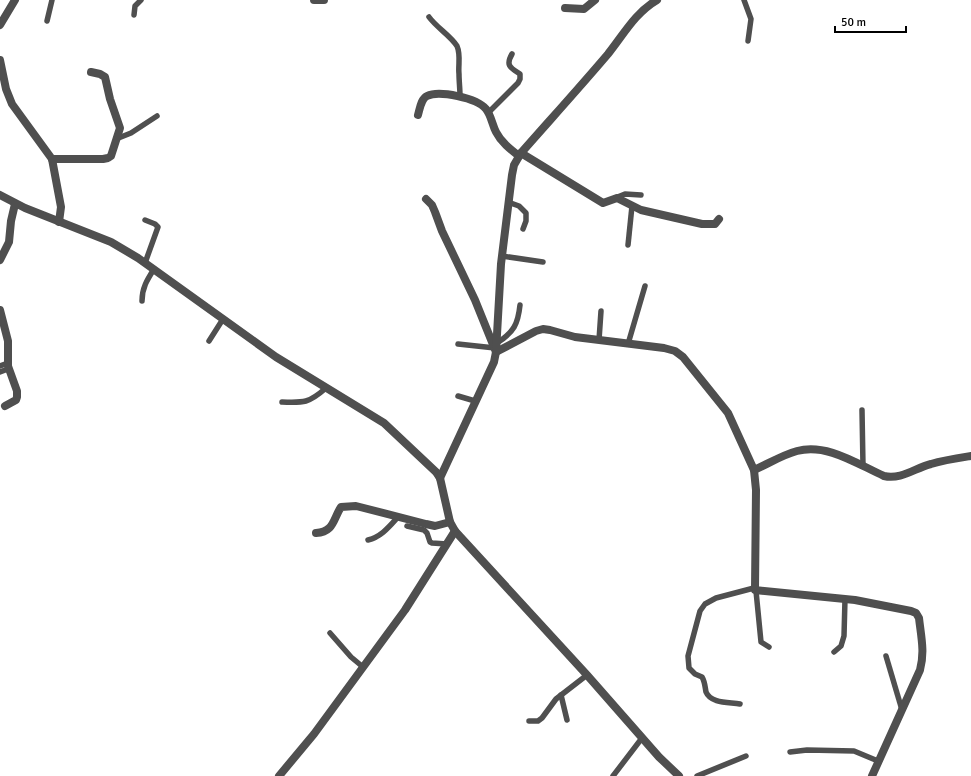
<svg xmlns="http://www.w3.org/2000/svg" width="971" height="776" font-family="Signika,sans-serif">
<rect width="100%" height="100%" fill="#fff"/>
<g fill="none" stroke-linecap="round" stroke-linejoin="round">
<g stroke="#4f4f4f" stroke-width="5.5">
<path d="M744 0 751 19 748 41"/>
<path d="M134 15 135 6 141 0"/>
<path d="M429 17C437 28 450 35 457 46 461 55 458 65 459 74 459 81 460 89 460 96"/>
<path d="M47 21 52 0"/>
<path d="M488 113 518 83 520 79V74C511 68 505 66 512 54"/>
<path d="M116 139 131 133 157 116"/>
<path d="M615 198 625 194 641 195"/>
<path d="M508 202 519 206 526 213V221L523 229"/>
<path d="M145 220 155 224 158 227 145 263"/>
<path d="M628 245 632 206"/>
<path d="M502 256 543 262"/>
<path d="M142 301C142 288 147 280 154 269"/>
<path d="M599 340 601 311"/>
<path d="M209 341 223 319"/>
<path d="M497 343C514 332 518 324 520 305"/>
<path d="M458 344 495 348"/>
<path d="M628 344 645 286"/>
<path d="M0 366 8 363"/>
<path d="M0 372 8 369"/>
<path d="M458 396 475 401"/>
<path d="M282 402C304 403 309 403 326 388"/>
<path d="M862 410 863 466"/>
<path d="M407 526 424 530 427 533 430 542 432 543 447 544"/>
<path d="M368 540C381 537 389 527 398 517"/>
<path d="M756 591 761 642 769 647"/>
<path d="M330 633 351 657 363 667"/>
<path d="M834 652 841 646 844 636 845 599"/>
<path d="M886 656 902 710"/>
<path d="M561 695 567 720"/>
<path d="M740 704C730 702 711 704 706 692 705 687 705 682 702 677L695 674 689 668 688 656 700 611 705 604 716 598 754 588"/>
<path d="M529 721H538L542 718 556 699 587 675"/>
<path d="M790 752 807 750 854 751 878 761"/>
<path d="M613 776 642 738"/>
<path d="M697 776 746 756"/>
</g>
<g stroke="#4f4f4f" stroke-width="8">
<path d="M314 0H324"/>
<path d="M565 8 584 9 595 0"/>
<path d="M0 25 15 0"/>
<path d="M0 60 6 89 12 104 52 159 61 207 59 222"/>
<path d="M418 115C420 108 421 99 427 96 439 90 477 98 486 109 491 115 492 124 496 132 501 142 510 149 519 156"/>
<path d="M521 153 603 203 617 198 641 210 702 224H715L719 219"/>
<path d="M52 159H103L108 158 111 156 120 128 110 99 105 77 100 74 91 72"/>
<path d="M0 195 25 208 111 242 138 258 276 357 384 423 436 472 440 478 450 522 455 531 587 675 659 757 679 776"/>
<path d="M426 199 432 205 435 212 442 231 475 300 496 352 536 331 543 329 550 330 575 337 664 348 675 351 683 357 728 413 754 470 756 490 755 590 855 600 911 611 916 613 919 618C921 636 925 652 920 670L872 776"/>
<path d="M0 260 9 242 11 221 15 204"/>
<path d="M0 310 8 341V366L17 391V397L16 400 5 406"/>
<path d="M754 470C768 464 782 455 797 451 827 443 857 464 884 476 901 480 915 468 931 464 944 460 958 458 971 456"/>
<path d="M440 478 494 362 496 352 501 264 512 175 514 165 521 153C550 120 580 87 608 54 624 34 635 13 657 0"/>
<path d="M316 533C334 532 333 519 341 507L356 506 426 524 435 526 450 522"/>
<path d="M279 776 314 734 405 610 455 531"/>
</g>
</g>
<path d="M835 26v6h71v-6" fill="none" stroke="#000000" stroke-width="2"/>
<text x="841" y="26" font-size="12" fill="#000000" stroke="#ffffff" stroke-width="3" paint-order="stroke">50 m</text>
</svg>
